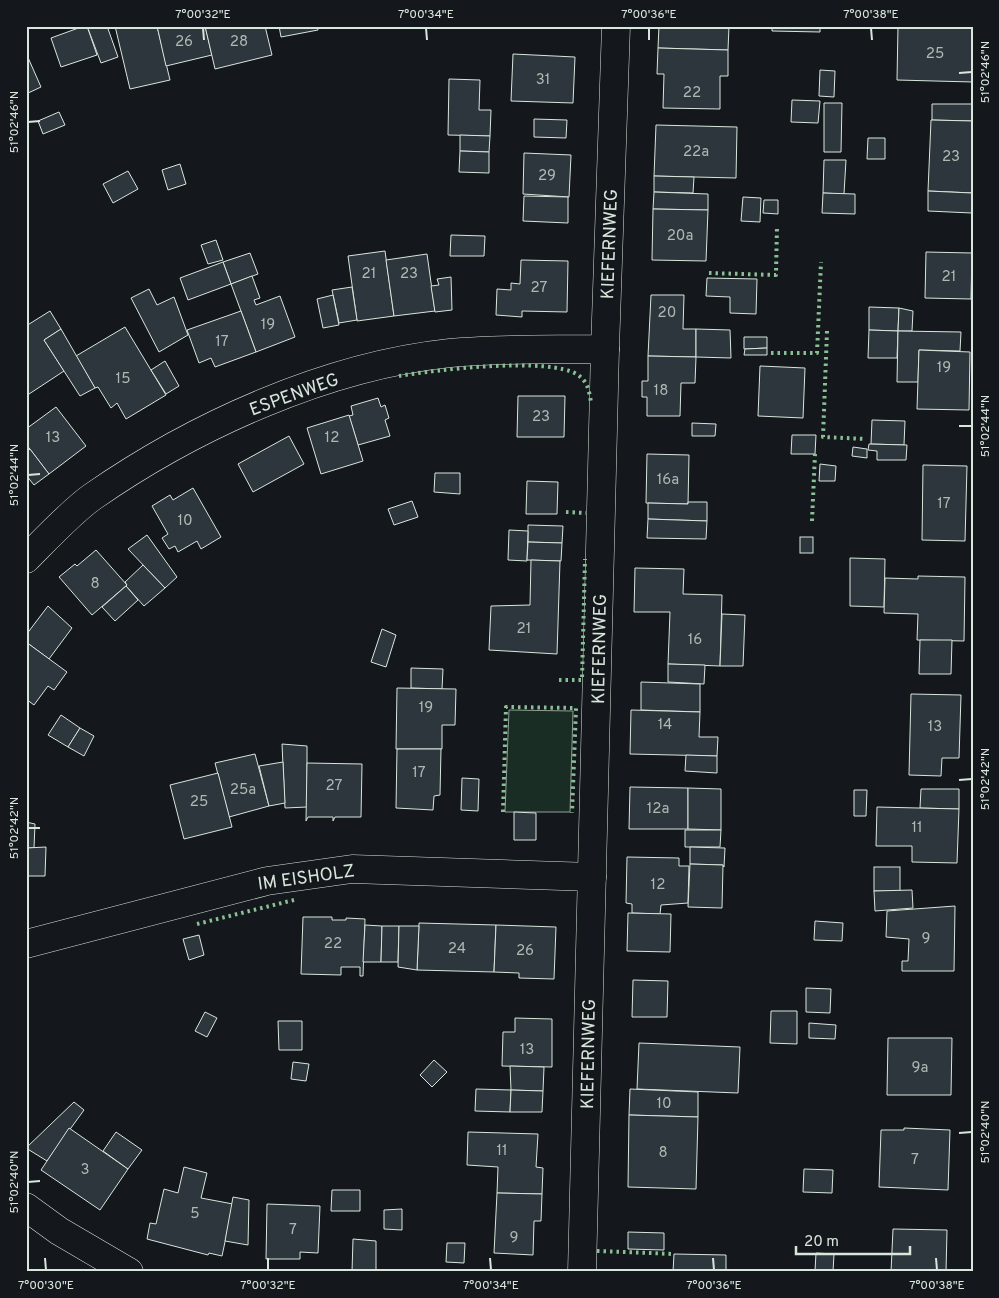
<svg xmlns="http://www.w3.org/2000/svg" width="999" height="1298" font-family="Overpass,sans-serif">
<rect width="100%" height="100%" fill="#14181c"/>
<path fill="#1a2d24" stroke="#939e99" d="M509 710 573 711 570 812H505Z"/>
<g fill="#2c363c" stroke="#d8e6dc">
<path d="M84 26H87L97 55 61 67 51 38Z"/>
<path d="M87 26H107L118 57 101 63Z"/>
<path d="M115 26H157L170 80 130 89Z"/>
<path d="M157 26H205L212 55 166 66Z"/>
<path d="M205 26H265L272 55 215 69Z"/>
<path d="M279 26H318V30L281 37Z"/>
<path d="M659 26H729L728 50 658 48Z"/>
<path d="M772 26H820V32L772 31Z"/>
<path d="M898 26 973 27V82L897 80Z"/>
<path d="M658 48 728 50V76H720V109L663 108 664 74H657Z"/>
<path d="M26 53 41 87 26 94Z"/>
<path d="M513 54 575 57 573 103 511 101Z"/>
<path d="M820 70 835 71 834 97 819 96Z"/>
<path d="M449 79 480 80 479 110H491L490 136 448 135Z"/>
<path d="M792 100 820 101 818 123 791 122Z"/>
<path d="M824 103H842L841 152H824Z"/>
<path d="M932 104H973V121L932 120Z"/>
<path d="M59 112 65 125 43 134 38 121Z"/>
<path d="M534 119 567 120 566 138 534 137Z"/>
<path d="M931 120 973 121V193L928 191Z"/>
<path d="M656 125 737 127 736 178 654 176Z"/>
<path d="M460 135 490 136 489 152 460 151Z"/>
<path d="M868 138H885V159H867Z"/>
<path d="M460 151 489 152V173L459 172Z"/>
<path d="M524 153 571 155 569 197 523 194Z"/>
<path d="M824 160H846L844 194 823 193Z"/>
<path d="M180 164 186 184 168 190 162 170Z"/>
<path d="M128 171 138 189 113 203 103 184Z"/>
<path d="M654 176 694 177 693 193 654 192Z"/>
<path d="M928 191 972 193V213L928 211Z"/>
<path d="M654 192 708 194V210L653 209Z"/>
<path d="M823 193 855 194V214L822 213Z"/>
<path d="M524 196 568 197V223L523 221Z"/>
<path d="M743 197 761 198 760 222 741 221Z"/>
<path d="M764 200H778V214L763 213Z"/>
<path d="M653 209 708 210 706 261 652 260Z"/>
<path d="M451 235 485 236 484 256H450Z"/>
<path d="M216 240 223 260 208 264 201 245Z"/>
<path d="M385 251 394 316 357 321 348 256Z"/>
<path d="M926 252 972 253 971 299 925 298Z"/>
<path d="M250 253 258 274 231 284 223 262Z"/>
<path d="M427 254 435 311 394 316 386 260Z"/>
<path d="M521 260 568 261 567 312 522 311V317L496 315 497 289 511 290V283L520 284Z"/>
<path d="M223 262 231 284 188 300 180 278Z"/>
<path d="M252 276 260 298 254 300 256 305 280 296 295 337 256 352 231 284Z"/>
<path d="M451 277 452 310 435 312 431 286 439 285 437 279Z"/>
<path d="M707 278 757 279 756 314 730 313V297L706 296Z"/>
<path d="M352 287 357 320 339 323 332 290Z"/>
<path d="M149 289 157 305 174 297 188 335 159 352 131 298Z"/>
<path d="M333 295 339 325 323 328 317 299Z"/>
<path d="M651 295H684L683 329H696V357L648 356Z"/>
<path d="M869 307 899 308 898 331 869 330Z"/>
<path d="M899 308 913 311 912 331H898Z"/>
<path d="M50 311 61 329 44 340 64 371 26 396V326Z"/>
<path d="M241 311 256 352 215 367 211 358 199 363 187 330Z"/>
<path d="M125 327 166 395 126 419 117 403 111 408 98 387 95 388 76 356Z"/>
<path d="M61 329 95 388 80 396 44 340Z"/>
<path d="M696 329 730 330 731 358 696 357Z"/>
<path d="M869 330 898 331 897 358H868Z"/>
<path d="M898 331 961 332 960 351 919 350 918 382H897Z"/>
<path d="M744 337H767V348L744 349Z"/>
<path d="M767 348V355H744L745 349Z"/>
<path d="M919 350 970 352 969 410 917 409Z"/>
<path d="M648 356 696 357 695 383H681L680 416H647V397H642V381H648Z"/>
<path d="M165 361 179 386 166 394 151 370Z"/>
<path d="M760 366 805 368 803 418 758 416Z"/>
<path d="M518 396H565L564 437H517Z"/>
<path d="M378 398 381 407 385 405 389 418 385 420 390 436 358 445 349 416 353 415 351 406Z"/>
<path d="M56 407 86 446 49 474 26 444V429Z"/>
<path d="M349 415 363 461 321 474 307 428Z"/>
<path d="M872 420 905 421 904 445 871 444Z"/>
<path d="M692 423 716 424 715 436H692Z"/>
<path d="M792 435H816L815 454H791Z"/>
<path d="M289 436 304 464 253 492 238 464Z"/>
<path d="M869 444 907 445 906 460H877V451L868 450Z"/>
<path d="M853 447 867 449V458L852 456Z"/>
<path d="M30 449 49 474 34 485 26 475V452Z"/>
<path d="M647 454 689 455 688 504 646 503Z"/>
<path d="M820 464 836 466 835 481H819Z"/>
<path d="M923 465 967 466 965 541 922 540Z"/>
<path d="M435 473H460V494L434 492Z"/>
<path d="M527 481 558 482 557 514H526Z"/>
<path d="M193 488 221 537 201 549 197 541 178 552 175 546 169 549 162 538 168 534 152 506 170 495 173 500Z"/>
<path d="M412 501 418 517 394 525 388 509Z"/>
<path d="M688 502H707V521L648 519V503L688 504Z"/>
<path d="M648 519 707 521 706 539 647 538Z"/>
<path d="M528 525 563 526 562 543 528 542Z"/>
<path d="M509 530 528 531 527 561 508 560Z"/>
<path d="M147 535 177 577 165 588 128 549Z"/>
<rect x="800" y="537" width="13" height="16"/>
<path d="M528 542 562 543 561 561 527 560Z"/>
<path d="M96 550 127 585 92 615 59 577 75 564 77 566Z"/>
<path d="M850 558 885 559 884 607 850 606Z"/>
<path d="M531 560 560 561 557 654 489 650 491 606 530 605Z"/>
<path d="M143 565 165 588 144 606 126 586 127 585 125 582Z"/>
<path d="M635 568 684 569 683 594 722 595 720 666 668 664 670 612H634Z"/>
<path d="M918 576 965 577 964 641 917 640 918 614 884 613 885 578 918 579Z"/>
<path d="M126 586 138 600 115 621 102 607Z"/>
<path d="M48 606 72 628 49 659 26 642V635Z"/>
<path d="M722 614 745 615 743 666H720Z"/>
<path d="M382 629 396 635 386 667 371 662Z"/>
<path d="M920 640H952L951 674H919Z"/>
<path d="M26 642 67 672 54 690 48 686 34 705 26 699Z"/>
<path d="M668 664 705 665 704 684 668 682Z"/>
<path d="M411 668 443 669 442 689 411 688Z"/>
<path d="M641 682 700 684V712L641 710Z"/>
<path d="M397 688 456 689 455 725H442V749H396Z"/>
<path d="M911 694 961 695 959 758H942L941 776 909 775Z"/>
<path d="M631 710 700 712 699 737H718L717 756 630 754Z"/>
<path d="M61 715 80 728 68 747 48 735Z"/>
<path d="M80 728 94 736 84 756 68 747Z"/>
<path d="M282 744 307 746V807L285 808Z"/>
<path d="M397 749H441L440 795 434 796 433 810 396 808Z"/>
<path d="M255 754 269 806 229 817 215 763Z"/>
<path d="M686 755 717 756V773L685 771Z"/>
<path d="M283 762 285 803 269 806 259 766Z"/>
<path d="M307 763 362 764 361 817H335L333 821V817H308L306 821Z"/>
<path d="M218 773 232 827 184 839 170 785Z"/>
<path d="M462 778 479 779 478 811 461 810Z"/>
<path d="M630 787 688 788V829H629Z"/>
<path d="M688 788 721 789V830L688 829Z"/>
<path d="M921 789H959V809L920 808Z"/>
<path d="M854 790H867L866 816H854Z"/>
<path d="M877 807 959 809 957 863 912 862V846H876Z"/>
<path d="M514 812 536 813V840H514Z"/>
<path d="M26 822 35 824 34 848H26Z"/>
<path d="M685 830H721L720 847H685Z"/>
<path d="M46 847 45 876H26V848Z"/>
<path d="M690 847 725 848 724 867 723 865 690 864Z"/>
<path d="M627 857 679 858V866H689L688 903 661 905 660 914 632 913V904L626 903Z"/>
<path d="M690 864 723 865 722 908 688 907Z"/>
<rect x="874" y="867" width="26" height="24"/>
<path d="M912 890 913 908 875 911 874 891Z"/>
<path d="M955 906 954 971H902V961H908L909 939 886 937 887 911Z"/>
<path d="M628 913 671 914 670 952 627 951Z"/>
<path d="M303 917H332V920H346V918L365 919 363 976H360V967H341V975L301 974Z"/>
<path d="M815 921 843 923 842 941 814 940Z"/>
<path d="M419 923 496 925 494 972 417 970Z"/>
<path d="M365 925 382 926 381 962H363Z"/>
<path d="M496 925 556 927 554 979 519 978V973L494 972Z"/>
<path d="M382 926H399L398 962H381Z"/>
<path d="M399 926H419L417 970 398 967Z"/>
<path d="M199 935 204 955 189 960 183 939Z"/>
<path d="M633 980 668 981 667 1017H632Z"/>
<path d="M806 988 831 989 830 1013 806 1012Z"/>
<path d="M771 1011H797V1044L770 1043Z"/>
<path d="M205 1012 217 1018 207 1037 195 1031Z"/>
<path d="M515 1018 552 1019V1067L502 1066 503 1032H515Z"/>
<path d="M278 1021H302V1050H279Z"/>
<path d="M809 1023 836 1025 835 1039 809 1038Z"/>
<path d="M888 1038H952L951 1095H887Z"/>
<path d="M639 1043 740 1047 738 1093 637 1089Z"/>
<path d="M434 1060 447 1072 432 1087 420 1075Z"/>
<path d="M293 1062 309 1064 306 1081 291 1079Z"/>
<path d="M510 1066 544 1067 543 1091 511 1090Z"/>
<path d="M476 1089 511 1090 510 1112 475 1111Z"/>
<path d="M630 1089 698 1092V1117L629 1115Z"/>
<path d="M511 1090 543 1091 542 1112H510Z"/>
<path d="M74 1102 84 1110 47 1161 26 1148Z"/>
<path d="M629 1115 698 1117 696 1189 628 1187Z"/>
<path d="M69 1128 128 1169 100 1210 41 1170Z"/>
<path d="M904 1128 950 1130 948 1190 879 1187 881 1130H904Z"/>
<path d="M116 1132 142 1150 128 1169 103 1151Z"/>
<path d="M468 1132 538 1134 536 1167 543 1168 542 1194 497 1193 498 1167 467 1165Z"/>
<path d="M184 1167 207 1173 201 1198 233 1204 222 1256 209 1253 208 1255 147 1239 150 1223 156 1224 164 1189 178 1193Z"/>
<path d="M804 1169 833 1170 832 1193 803 1192Z"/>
<path d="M332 1190H360V1211H331Z"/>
<path d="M497 1193 542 1194 541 1221H534L533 1255 494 1253Z"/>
<path d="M233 1197 249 1200 248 1245 225 1241Z"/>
<path d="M267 1204 320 1206 318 1253 300 1252V1259H266Z"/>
<path d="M402 1209V1230L384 1229V1210Z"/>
<path d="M893 1229 947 1230 946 1272H891Z"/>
<path d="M628 1232 664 1233V1250L628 1249Z"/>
<path d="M353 1239 376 1241V1272H352Z"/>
<path d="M447 1243H465L464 1263 446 1262Z"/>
<path d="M816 1253 834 1254 833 1272 815 1271Z"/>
<path d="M674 1254 726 1255V1272H673Z"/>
</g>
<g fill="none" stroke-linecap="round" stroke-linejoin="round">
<g stroke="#d8e6dc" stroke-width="29">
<g id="minor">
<path d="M26 559C45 540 71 512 92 497 194 426 326 366 450 353 501 348 554 350 605 349"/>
<path d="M26 944 267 881 352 869 592 877"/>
<path d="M26 1207 59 1231 129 1272"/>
<path d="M582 1272 605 349 616 26"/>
</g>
</g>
<use href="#minor" stroke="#14181c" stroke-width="28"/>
<g stroke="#8ac095" stroke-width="4" stroke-dasharray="2.5 4" stroke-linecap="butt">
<path d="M709 273 776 275 777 226"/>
<path d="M827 331 823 437 866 439"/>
<path d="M771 353H817L821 262"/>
<path d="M399 376C434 370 550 356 578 375 588 382 589 391 591 402"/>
<path d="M566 512 586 513"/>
<path d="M812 521 815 454"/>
<path d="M559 680H582L585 559"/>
<path d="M503 812 506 707 576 708 572 813"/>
<path d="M197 924 294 900"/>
<path d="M597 1251 674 1254"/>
</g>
</g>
<path fill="none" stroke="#d8e6dc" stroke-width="2" d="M203 28 204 40M426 28 427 40M649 28V40M871 28 872 40M959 73 972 72M28 122 40 121M959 426H972M28 475 40 474M959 780 972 779M28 828H40M959 1133 972 1132M28 1182 40 1181M45 1258 46 1270M268 1258V1270M490 1258 491 1270M713 1258 714 1270M936 1258 937 1270"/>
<g text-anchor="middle" stroke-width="4" stroke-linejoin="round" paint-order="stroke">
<g font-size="15" fill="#adbab4">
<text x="184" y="46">26</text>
<text x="239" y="46">28</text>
<text x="935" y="58">25</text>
<text x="543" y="84">31</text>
<text x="692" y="97">22</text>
<text x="696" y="156">22a</text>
<text x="951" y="161">23</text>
<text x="547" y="180">29</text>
<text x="680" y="240">20a</text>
<text x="369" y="278">21</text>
<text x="409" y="278">23</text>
<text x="949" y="281">21</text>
<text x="539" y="292">27</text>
<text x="667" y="317">20</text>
<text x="268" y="329">19</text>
<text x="222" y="346">17</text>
<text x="944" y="372">19</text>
<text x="123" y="383">15</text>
<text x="661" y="395">18</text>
<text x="541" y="421">23</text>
<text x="53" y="442">13</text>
<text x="332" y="442">12</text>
<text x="668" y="484">16a</text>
<text x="944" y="508">17</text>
<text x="185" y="525">10</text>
<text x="95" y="588">8</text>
<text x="524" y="633">21</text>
<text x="695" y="644">16</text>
<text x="426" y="712">19</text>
<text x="665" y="729">14</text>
<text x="935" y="731">13</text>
<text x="419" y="777">17</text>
<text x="334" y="790">27</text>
<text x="243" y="794">25a</text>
<text x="199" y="806">25</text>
<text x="658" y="813">12a</text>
<text x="917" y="832">11</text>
<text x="658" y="889">12</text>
<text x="926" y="943">9</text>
<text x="333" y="948">22</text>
<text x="457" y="953">24</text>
<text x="525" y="955">26</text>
<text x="527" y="1054">13</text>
<text x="920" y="1072">9a</text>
<text x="664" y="1108">10</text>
<text x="502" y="1155">11</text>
<text x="663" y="1157">8</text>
<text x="915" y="1164">7</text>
<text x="85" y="1174">3</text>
<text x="195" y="1218">5</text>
<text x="293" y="1234">7</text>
<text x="514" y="1242">9</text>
</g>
<g font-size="18" fill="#d8e6dc" stroke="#14181c">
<text transform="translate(609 244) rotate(-88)" y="6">KIEFERNWEG</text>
<text transform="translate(294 394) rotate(-20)" y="6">ESPENWEG</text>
<text transform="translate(599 649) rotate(-89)" y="6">KIEFERNWEG</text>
<text transform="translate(306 877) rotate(-8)" y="6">IM EISHOLZ</text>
<text transform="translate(588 1054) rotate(-89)" y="6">KIEFERNWEG</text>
</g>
</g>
<rect width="999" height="1298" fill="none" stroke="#14181c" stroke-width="55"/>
<path d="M796 1246v8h114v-8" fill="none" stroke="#d8e6dc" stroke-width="2.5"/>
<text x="804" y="1246" font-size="15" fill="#d8e6dc" stroke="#14181c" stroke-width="4" paint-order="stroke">20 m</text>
<rect x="28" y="28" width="944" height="1242" fill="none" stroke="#d8e6dc" stroke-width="2"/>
<g font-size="12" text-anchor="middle" fill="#d8e6dc">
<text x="203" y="18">7°00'32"E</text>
<text x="426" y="18">7°00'34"E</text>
<text x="649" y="18">7°00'36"E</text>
<text x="871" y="18">7°00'38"E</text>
<text transform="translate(985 72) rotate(-90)" y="4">51°02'46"N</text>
<text transform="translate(14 122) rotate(-90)" y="4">51°02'46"N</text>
<text transform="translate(985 426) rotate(-90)" y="4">51°02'44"N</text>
<text transform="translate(14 475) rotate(-90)" y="4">51°02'44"N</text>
<text transform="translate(985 779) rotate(-90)" y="4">51°02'42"N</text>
<text transform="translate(14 828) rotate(-90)" y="4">51°02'42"N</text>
<text transform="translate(985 1132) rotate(-90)" y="4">51°02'40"N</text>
<text transform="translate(14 1182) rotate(-90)" y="4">51°02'40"N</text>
<text x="46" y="1289">7°00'30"E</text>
<text x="268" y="1289">7°00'32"E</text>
<text x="491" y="1289">7°00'34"E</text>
<text x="714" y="1289">7°00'36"E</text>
<text x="937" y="1289">7°00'38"E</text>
</g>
</svg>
